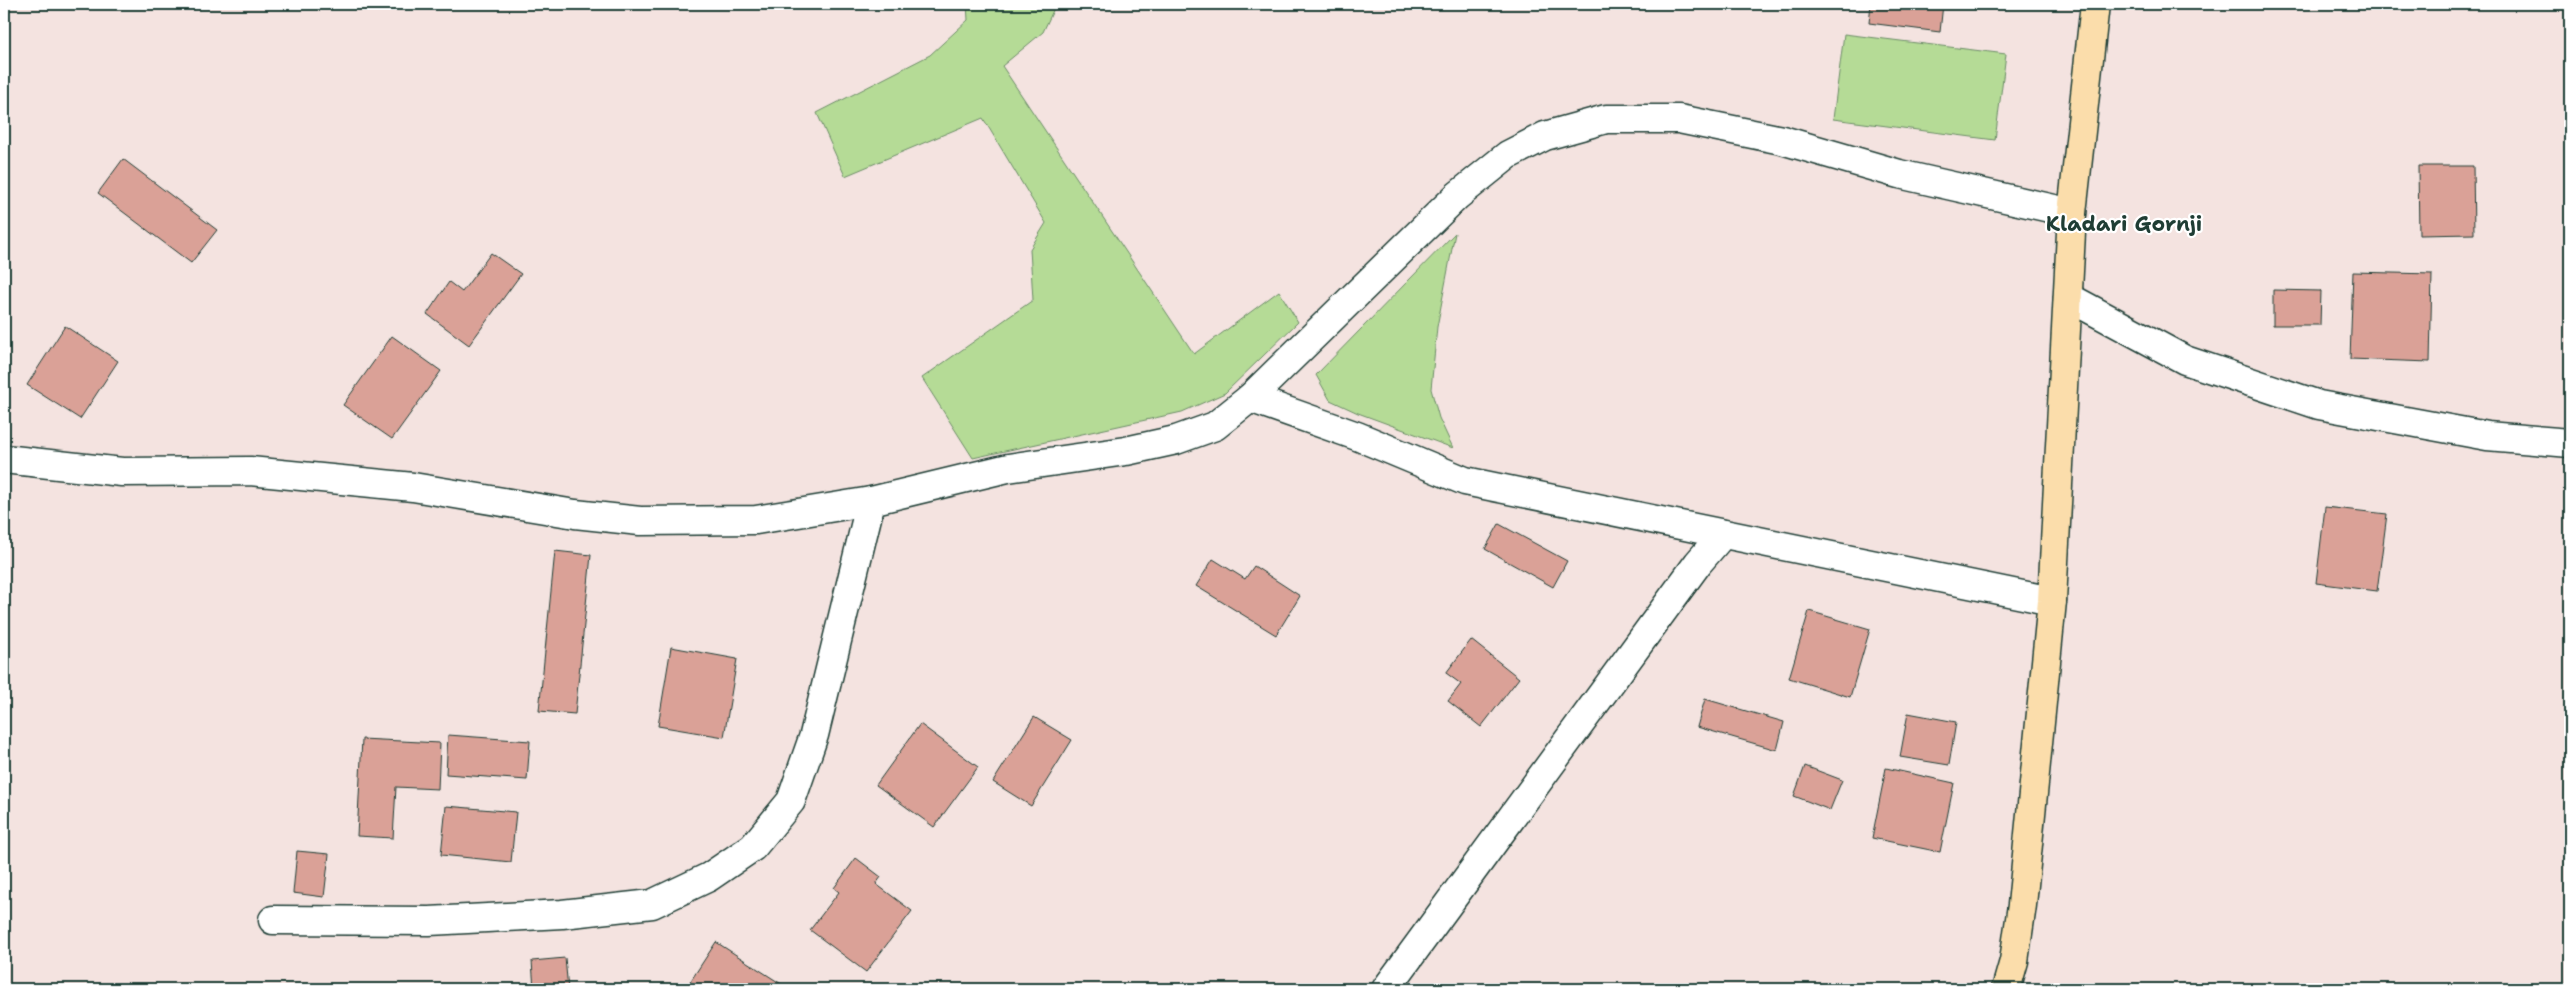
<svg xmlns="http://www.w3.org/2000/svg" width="2574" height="993" font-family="'Shantell Sans',sans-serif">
<rect width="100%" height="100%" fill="#f4e3e0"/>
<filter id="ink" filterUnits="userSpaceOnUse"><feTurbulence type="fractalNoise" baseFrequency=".02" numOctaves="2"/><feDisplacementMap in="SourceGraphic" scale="10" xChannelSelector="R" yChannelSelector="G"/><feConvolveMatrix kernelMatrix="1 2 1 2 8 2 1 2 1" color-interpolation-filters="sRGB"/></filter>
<g filter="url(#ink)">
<g fill="#b5db96" stroke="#6a8c65">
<path d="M967 4H1056L1043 32 1002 66 1194 354 1279 291 1298 322 1225 393 1182 412 973 458 922 378 1033 300 1030 249 1046 223 983 118 845 176 817 113 930 55 968 20Z"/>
<path d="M1844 34 2006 54 1995 140 1833 119Z"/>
<path d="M1455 233 1437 327 1431 389 1439 418 1453 448 1358 413 1330 400 1316 375Z"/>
</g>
<g fill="#daa197" stroke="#1f3d34">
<path d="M1871 4H1943L1940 32 1869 23Z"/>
<path d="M123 159 217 230 191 263 98 193Z"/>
<path d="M2418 166H2473L2474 234 2419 235Z"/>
<path d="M491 253 521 274 469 345 427 314 449 282 462 292Z"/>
<path d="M2353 272 2432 274 2430 362 2350 359Z"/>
<path d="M2273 290 2321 291 2320 325H2273Z"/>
<path d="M65 326 118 361 80 419 27 385Z"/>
<path d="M392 336 441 371 392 439 343 405Z"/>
<path d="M2325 507 2387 514 2377 591 2316 583Z"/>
<path d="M1499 524 1567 561 1553 587 1485 549Z"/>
<path d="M555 551 591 555 575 714 539 711Z"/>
<path d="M1213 559 1245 579 1254 566 1300 596 1276 635 1196 586Z"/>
<path d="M1809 611 1870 629 1850 697 1789 678Z"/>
<path d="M1471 640 1519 678 1481 727 1448 701 1461 684 1446 673Z"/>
<path d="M671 647 737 659 724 737 658 726Z"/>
<path d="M1705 699 1784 722 1777 750 1697 727Z"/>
<path d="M1908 713 1956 722 1949 765 1900 757Z"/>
<path d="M1034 717 1072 740 1031 806 993 782Z"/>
<path d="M920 724 978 767 934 827 876 785Z"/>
<path d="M448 735 530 741 527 780 446 774Z"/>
<path d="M362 739 440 743 438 789 396 787 393 838 357 836Z"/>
<path d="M1805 766 1842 780 1830 810 1794 796Z"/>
<path d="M1886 768 1954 783 1940 852 1872 838Z"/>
<path d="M446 806 516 812 511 862 441 855Z"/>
<path d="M297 851 329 854 324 897 293 893Z"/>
<path d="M856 858 881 877 876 884 912 911 866 972 810 930 839 892 834 888Z"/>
<path d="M716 942 789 989H701L690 982Z"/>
<path d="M565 958 568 989H534L532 961Z"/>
<path d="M1677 984 1691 989H1675Z"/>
<path d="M1765 984 1779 989H1763Z"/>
</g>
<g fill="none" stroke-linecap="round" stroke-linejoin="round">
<g stroke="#1f3d34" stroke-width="31">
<g id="minor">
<path d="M2068 297 2185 360 2319 405 2487 436 2570 443"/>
<path d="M1250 398 1357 436 1465 481 2052 601"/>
<path d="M4 459 122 472 250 471 413 487 575 514 640 521 756 520 871 501 1008 468 1126 451 1176 440 1215 426 1250 398 1457 196 1508 155 1545 136 1606 119H1679L1782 140 1899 174 2072 213"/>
<path d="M273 920 429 921 562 914 652 904 709 877 753 847 791 801 814 735 871 501"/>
<path d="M1386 989 1698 563 1723 534"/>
</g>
</g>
<g stroke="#1f3d34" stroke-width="31">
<path id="primary" d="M2006 989 2014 961 2022 905 2052 601 2072 213 2095 4"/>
</g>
<use href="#minor" stroke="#fff" stroke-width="28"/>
<use href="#primary" stroke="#fbddab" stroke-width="28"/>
</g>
</g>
<g text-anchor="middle" stroke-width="4.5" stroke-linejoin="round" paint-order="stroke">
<g font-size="21" font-weight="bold" fill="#1f3d34" stroke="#fff">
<text x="2124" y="231">Kladari Gornji</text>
</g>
</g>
<rect width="2574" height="993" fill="none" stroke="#fff" stroke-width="20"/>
<rect x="10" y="10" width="2554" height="973" fill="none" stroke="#1f3d34" stroke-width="2" filter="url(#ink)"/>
</svg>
